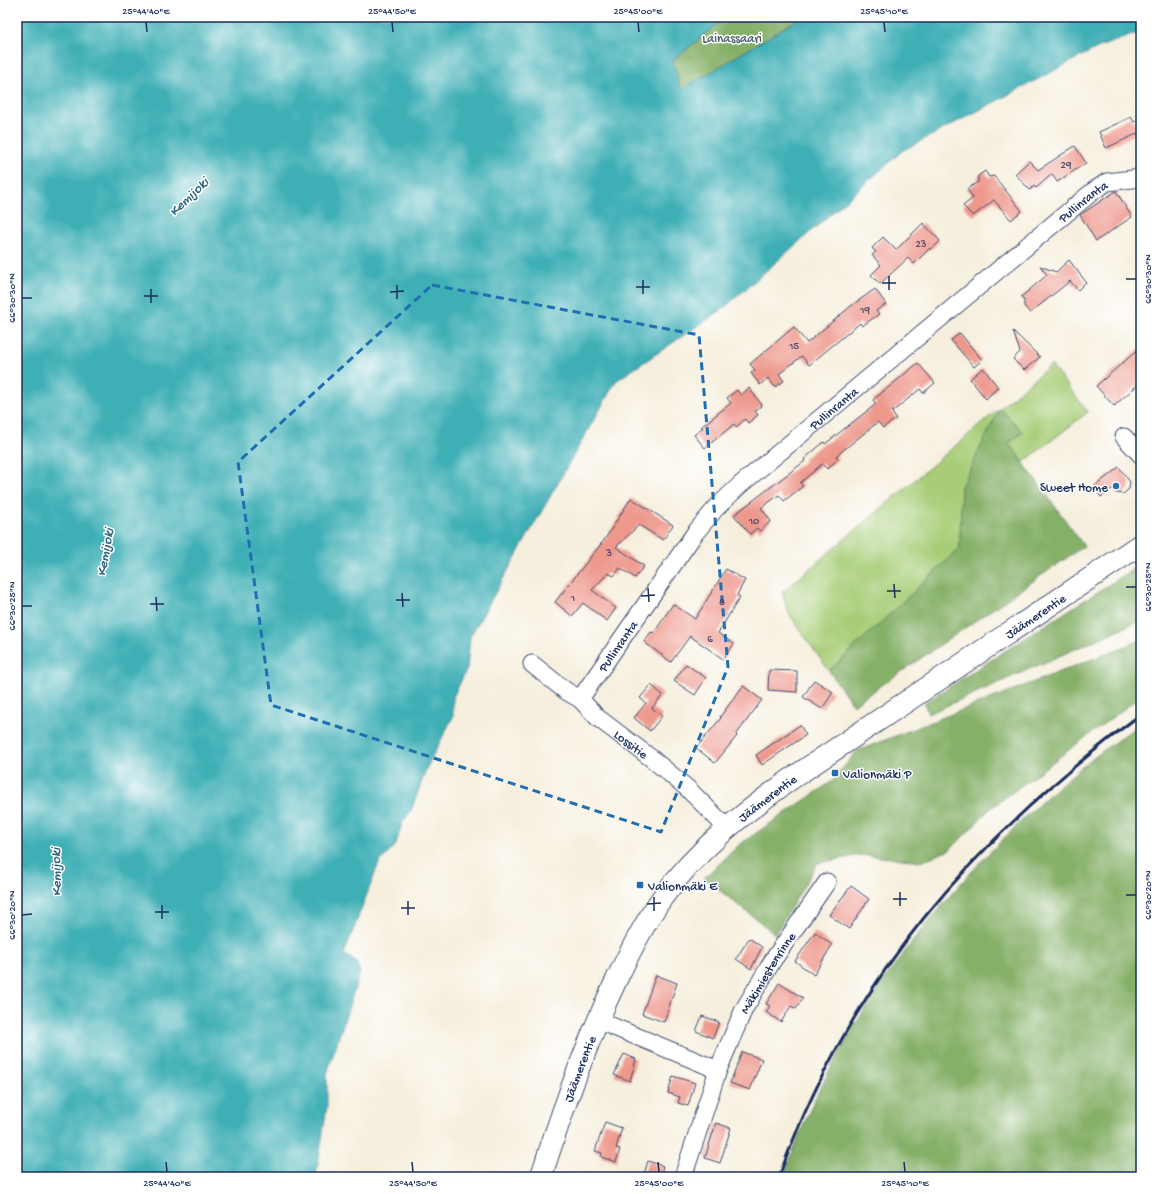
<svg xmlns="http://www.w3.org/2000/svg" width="1158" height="1194" font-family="'Gochi Hand',sans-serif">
<rect width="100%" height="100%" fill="#fff"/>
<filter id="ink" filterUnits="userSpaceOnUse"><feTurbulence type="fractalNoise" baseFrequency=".025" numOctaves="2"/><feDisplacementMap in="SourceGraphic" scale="8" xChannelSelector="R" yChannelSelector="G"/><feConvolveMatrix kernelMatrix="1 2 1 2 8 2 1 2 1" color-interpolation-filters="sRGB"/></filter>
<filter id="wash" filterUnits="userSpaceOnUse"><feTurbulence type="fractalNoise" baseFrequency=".012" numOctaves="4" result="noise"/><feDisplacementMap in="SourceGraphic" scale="16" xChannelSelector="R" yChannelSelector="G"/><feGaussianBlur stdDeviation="0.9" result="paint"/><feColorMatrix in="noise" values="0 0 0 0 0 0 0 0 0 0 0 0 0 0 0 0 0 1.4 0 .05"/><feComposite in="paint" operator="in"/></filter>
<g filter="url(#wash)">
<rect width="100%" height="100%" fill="#f6efdd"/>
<path fill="#a7cd77" stroke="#617e6a" d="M1051 365 1088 412 1024 462 1008 443 1023 432 1000 408 961 487 960 548 829 671 789 614 782 592Z"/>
<g fill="#85b068" stroke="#507063">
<path d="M726 17H802L681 90 673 61Z"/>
<path d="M1000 408 1023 432 1009 443 1084 546 853 705 829 671 960 548 961 487Z"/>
<path d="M1141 564V620L928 714 924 703Z"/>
<path d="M1141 640V696L990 809 950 850 921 861 861 855 818 863 775 934 704 878 740 844 831 782 857 751Z"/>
<path d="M1141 723V1177H784C832 1032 927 909 1037 806 1069 775 1105 749 1141 723Z"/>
</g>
<path fill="#3dafb5" stroke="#2c6f8a" d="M17 17H726L673 60 681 90 802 17H1141V32L1099 47 902 151 723 309 616 381 470 637 467 669 453 697V717L427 767 411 811 402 823 396 845 379 863 344 954 356 962 360 972 327 1074V1106L316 1177H17Z"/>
<g id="blocks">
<g fill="#ee988c">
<path d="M1131 117 1134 122 1141 118V132L1106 148 1099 132Z"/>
<path d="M1075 146 1086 163 1057 182 1052 174 1036 188 1034 186 1030 190 1015 174 1029 161 1038 170Z"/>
<path d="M985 171 989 177 994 176 1022 211 1011 220 994 200 973 216 963 206 973 198 967 189 978 182V176Z"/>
<path d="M1116 191 1132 217 1096 241 1080 215Z"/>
<path d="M923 223 940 241 931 250 930 248 914 264 908 258 880 284 871 275 881 265 872 255 876 252 872 248 883 237 896 250Z"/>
<path d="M1069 260 1086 282 1078 290 1070 281 1030 313 1024 306V300L1021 297 1047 275 1040 266 1056 272Z"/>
<path d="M875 289 886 304 876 311 879 314 862 326 860 323 809 365 802 356 779 374 784 381 775 387 768 378 760 385 751 373 755 370 750 364 794 327 807 343 851 306Z"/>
<path d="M1013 331 1040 357 1024 370 1013 359 1020 352Z"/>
<path d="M960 333 982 360 974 367 951 340Z"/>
<path d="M1141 347V382L1114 406 1096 386Z"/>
<path d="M918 363 935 383 923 393 920 389 892 412 896 419 883 428 878 422 836 456 838 459 827 469 822 464 800 483 803 486 784 501 779 495 761 508 771 521 760 531 757 528 750 534 734 515 805 461 804 459 824 442 825 444 876 404 873 400Z"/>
<path d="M983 368 998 387 986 399 970 379Z"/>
<path d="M749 388 762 405 755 411 758 415 748 423 745 419 736 427 734 424 705 448 694 435 703 428 701 427 731 403 727 398 737 390 741 395Z"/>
<path d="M1119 467 1130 482 1129 489 1123 494 1116 493 1113 488 1101 497 1094 487Z"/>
<path d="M631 498 673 525 663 540 639 525 616 547 644 566 635 578 620 568 614 576 608 573 592 590 616 608 607 621 583 603 572 616 555 602 605 539Z"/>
<path d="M726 569 745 580 737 595 740 597 718 633 734 644 723 659 690 636 671 662 644 642 651 632 654 633 673 604 695 619Z"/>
<path d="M686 664 706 678 695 695 674 681Z"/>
<path d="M769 670 797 671V692L768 690Z"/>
<path d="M814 680 833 692 822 709 803 697Z"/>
<path d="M651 685 663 695 652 708 662 716 650 731 634 718 646 703 640 698Z"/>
<path d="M743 686 762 700 736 735 737 736 715 763 696 748 721 718 720 717Z"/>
<path d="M800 725 806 735 762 765 756 755Z"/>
<path d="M851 886 869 899 849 929 829 915Z"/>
<path d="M815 932 832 945 814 975 795 961Z"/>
<path d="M749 938 762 947 751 969 736 959Z"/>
<path d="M656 975 677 983 664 1022 642 1014Z"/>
<path d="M779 983 803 998 796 1009 791 1006 781 1022 766 1012 770 1006 766 1004Z"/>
<path d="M702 1016 719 1022 713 1038 696 1031Z"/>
<path d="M742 1052 762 1059 750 1090 730 1083Z"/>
<path d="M624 1054 636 1059 630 1081 614 1075Z"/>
<path d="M673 1076 695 1083 688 1106 678 1103 680 1097 668 1093Z"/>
<path d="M605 1122 622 1128 616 1148 620 1149 616 1162 601 1157 602 1153 595 1151Z"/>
<path d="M716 1123 731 1128 720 1163 705 1158Z"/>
<path d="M648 1161 663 1166 660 1177H643Z"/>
</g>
</g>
</g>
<g filter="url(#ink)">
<use href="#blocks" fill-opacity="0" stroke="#3c4c71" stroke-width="1"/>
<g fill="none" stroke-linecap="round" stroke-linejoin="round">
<g stroke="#3c4c71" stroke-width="19">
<g id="minor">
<path d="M1124 437 1141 455"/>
<path id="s1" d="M532 664 566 691 580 699 598 718 651 758 687 788 727 828"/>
<path id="s2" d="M580 699 695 533 716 508 740 485 1092 192 1107 182 1141 178"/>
<path d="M597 1020 718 1070"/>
<path id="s3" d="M683 1177 718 1070 744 1009 773 960 827 882"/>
</g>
</g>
<g stroke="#3c4c71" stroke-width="23">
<g id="major">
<path id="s4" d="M541 1177C562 1111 584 1048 614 985 628 955 643 925 662 898 697 849 744 813 791 779L1141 544"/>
</g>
</g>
<use href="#minor" stroke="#fff" stroke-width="17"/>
<use href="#major" stroke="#fff" stroke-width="21"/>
<path stroke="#1b2f5e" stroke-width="3" d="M779 1177C851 977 973 840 1141 714"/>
</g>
</g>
<path fill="none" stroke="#1f6fb2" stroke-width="3" stroke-dasharray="8 5" stroke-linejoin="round" d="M432 285 699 335 728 667 661 832 271 705 238 462Z"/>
<path fill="none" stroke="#1b2f5e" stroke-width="1.5" d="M146 22 147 32M392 22 393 32M638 22 639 32M884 22 885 32M889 276V290M1126 279H1136M643 280V294M882 283H896M397 285V299M636 287H650M151 289V303M390 292 404 291M144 296H158M22 298H32M894 584 895 598M1126 587H1136M648 588 649 602M887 591H901M402 593 403 607M641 596 655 595M156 597 157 611M396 600H410M150 604H164M22 606H32M900 892V906M1126 895H1136M654 897V911M893 899H907M408 901V915M647 904 661 903M162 905V919M401 908H415M155 912H169M22 915 32 914M166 1162 167 1172M412 1162 413 1172M658 1162 659 1172M904 1162 905 1172"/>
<g fill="#1f6fb2" stroke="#fff" stroke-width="1.5">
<circle cx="1116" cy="486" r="4"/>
<rect x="831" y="769" width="8" height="8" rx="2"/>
<rect x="636" y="881" width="8" height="8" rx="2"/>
</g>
<g text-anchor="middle" stroke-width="3" stroke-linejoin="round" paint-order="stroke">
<g font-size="11" fill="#50496a">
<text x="1066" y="168">29</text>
<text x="921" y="247">23</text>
<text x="865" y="313">19</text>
<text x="794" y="349">15</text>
<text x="754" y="524">10</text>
<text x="609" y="556">3</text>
<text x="573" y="601">1</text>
<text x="722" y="605">8</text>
<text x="710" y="642">6</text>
</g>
<g font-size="13" fill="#455e66" stroke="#fff">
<text x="732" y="42">Lainassaari</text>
</g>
<g font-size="13" fill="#1b2f5e" stroke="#fff">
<text dy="5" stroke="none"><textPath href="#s2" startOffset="713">Pullinranta</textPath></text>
<text dy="5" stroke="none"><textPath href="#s2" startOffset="389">Pullinranta</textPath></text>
<text dy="5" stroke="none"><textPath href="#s4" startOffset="775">Jäämerentie</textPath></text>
<text dy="5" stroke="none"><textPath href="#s2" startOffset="65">Pullinranta</textPath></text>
<text dy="5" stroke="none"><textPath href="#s1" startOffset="128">Lossitie</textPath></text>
<text dy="5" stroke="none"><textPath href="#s4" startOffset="451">Jäämerentie</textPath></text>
<text dy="5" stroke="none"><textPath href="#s3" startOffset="222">Mäkimiestenrinne</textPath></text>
<text dy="5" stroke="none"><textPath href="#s4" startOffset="115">Jäämerentie</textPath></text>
</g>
<g font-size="13" fill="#1b2f5e" stroke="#fff" text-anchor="start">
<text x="1108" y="491" text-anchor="end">Sweet Home</text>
<text x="843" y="778">Valionmäki P</text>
<text x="648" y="890">Valionmäki E</text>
</g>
<g font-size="14" font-style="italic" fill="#296281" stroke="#fff">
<text transform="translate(188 196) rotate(-44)" y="5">Kemijoki</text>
<text transform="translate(104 552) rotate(-80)" y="5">Kemijoki</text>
<text transform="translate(55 872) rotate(-91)" y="5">Kemijoki</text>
</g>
</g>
<rect width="1158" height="1194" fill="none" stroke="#fff" stroke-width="44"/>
<rect x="22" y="22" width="1114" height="1150" fill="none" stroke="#1b2f5e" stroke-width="1.5"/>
<g font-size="10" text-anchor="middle" fill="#1b2f5e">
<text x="146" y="14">25°44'40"E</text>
<text x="392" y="14">25°44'50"E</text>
<text x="638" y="14">25°45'00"E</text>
<text x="884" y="14">25°45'10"E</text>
<text transform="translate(1147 279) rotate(-90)" y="4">66°30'30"N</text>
<text transform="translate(11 298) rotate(-90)" y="4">66°30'30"N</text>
<text transform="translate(1147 587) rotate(-90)" y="4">66°30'25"N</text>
<text transform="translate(11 606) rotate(-90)" y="4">66°30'25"N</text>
<text transform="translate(1147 895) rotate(-90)" y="4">66°30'20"N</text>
<text transform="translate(11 915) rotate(-90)" y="4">66°30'20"N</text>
<text x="167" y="1186">25°44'40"E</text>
<text x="413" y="1186">25°44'50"E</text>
<text x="659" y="1186">25°45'00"E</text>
<text x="905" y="1186">25°45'10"E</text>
</g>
</svg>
